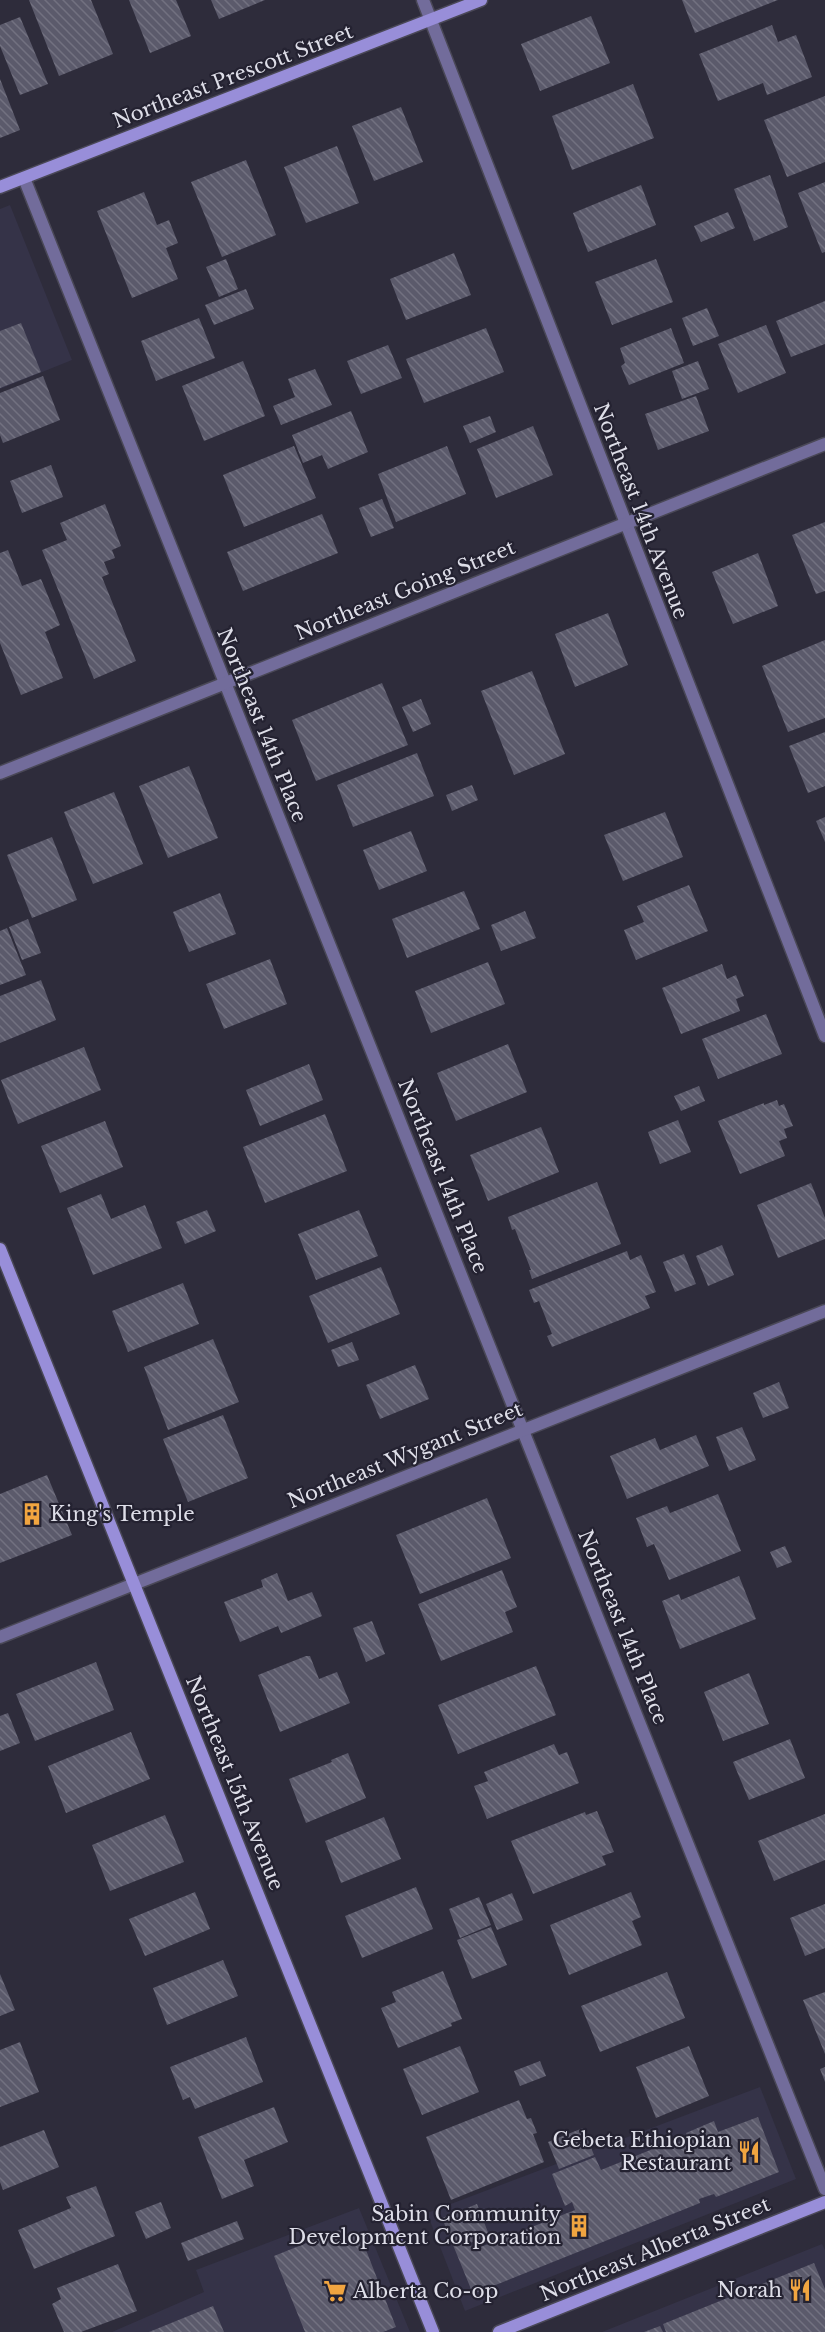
<svg xmlns="http://www.w3.org/2000/svg" width="825" height="2332" font-family="'Libre Baskerville',serif">
<defs>
<pattern id="building-back-hatch" width="6" height="6" patternUnits="userSpaceOnUse" patternTransform="scale(1.5)"><rect width="6" height="6" fill="#5b5a6b"/><path d="M-1 5l2 2M0 0l6 6M5-1l2 2" fill="none" stroke="#727180"/></pattern>
</defs>
<rect width="100%" height="100%" fill="#2e2c3b"/>
<g fill="#353348">
<path d="M10 205 72 360 0 389V209Z"/>
<path d="M760 2087 796 2179 465 2311 427 2213Z"/>
<path d="M359 2208 410 2332H112L204 2292 196 2270Z"/>
<path d="M822 2244 825 2250V2332H602Z"/>
</g>
<g fill="url(#building-back-hatch)">
<path d="M29 0H91L113 54 59 76Z"/>
<path d="M129 0H176L191 36 150 53Z"/>
<path d="M211 0H265L219 19Z"/>
<path d="M682 0H778L695 33Z"/>
<path d="M591 16 610 63 540 91 521 44Z"/>
<path d="M20 17 48 84 20 95 0 46V25Z"/>
<path d="M772 25 778 42 796 35 812 77 767 95 763 83 718 101 699 54Z"/>
<path d="M0 79 20 130 0 138Z"/>
<path d="M633 84 654 138 572 170 552 116Z"/>
<path d="M825 96V162L787 177 764 120Z"/>
<path d="M401 107 423 162 374 181 352 126Z"/>
<path d="M337 146 359 203 306 223 284 167Z"/>
<path d="M246 160 276 235 222 257 191 182Z"/>
<path d="M770 175 788 227 754 241 734 189Z"/>
<path d="M825 182V252L822 253 798 193Z"/>
<path d="M641 185 656 225 588 252 573 213Z"/>
<path d="M144 192 157 225 169 220 178 243 166 248 178 279 132 298 97 211Z"/>
<path d="M728 212 735 228 701 242 694 226Z"/>
<path d="M454 253 471 295 406 320 390 279Z"/>
<path d="M226 259 238 289 219 297 206 267Z"/>
<path d="M656 259 673 302 612 325 595 282Z"/>
<path d="M246 289 254 309 214 325 205 305Z"/>
<path d="M825 301V344L791 357 776 321Z"/>
<path d="M707 308 719 336 693 346 682 318Z"/>
<path d="M199 318 215 358 156 381 141 341Z"/>
<path d="M21 323 41 372 0 388V331Z"/>
<path d="M766 325 786 373 738 393 718 344Z"/>
<path d="M486 328 504 372 424 403 406 359Z"/>
<path d="M671 328 684 363 629 385 621 366 625 363 620 348Z"/>
<path d="M388 345 402 378 361 394 347 361Z"/>
<path d="M243 361 265 416 204 441 182 386Z"/>
<path d="M698 361 709 389 682 399 672 371Z"/>
<path d="M315 369 332 405 281 425 273 406 295 397 288 379Z"/>
<path d="M43 376 60 420 3 443 0 435V393Z"/>
<path d="M696 396 709 431 658 450 645 414Z"/>
<path d="M351 411 368 452 328 469 322 455 303 463 292 435Z"/>
<path d="M490 416 496 432 470 443 463 426Z"/>
<path d="M533 426 553 475 496 498 477 449Z"/>
<path d="M294 446 316 498 244 527 223 475Z"/>
<path d="M447 446 466 494 396 522 378 474Z"/>
<path d="M51 465 63 497 22 513 10 481Z"/>
<path d="M382 499 394 528 371 537 359 508Z"/>
<path d="M105 504 121 546 112 550 115 558 104 562 109 574 102 577 136 661 94 679 42 550 67 540 60 523Z"/>
<path d="M322 514 338 553 243 591 227 552Z"/>
<path d="M825 522V591L816 594 792 535Z"/>
<path d="M8 550 22 586 41 579 60 625 45 632 63 678 21 695 0 643V553Z"/>
<path d="M758 553 778 606 733 624 712 572Z"/>
<path d="M608 613 628 665 575 687 555 634Z"/>
<path d="M825 640V718L788 732 762 666Z"/>
<path d="M532 671 565 754 514 775 481 691Z"/>
<path d="M382 683 408 745 316 781 292 720Z"/>
<path d="M421 699 431 724 413 732 402 707Z"/>
<path d="M825 732V786L808 793 789 746Z"/>
<path d="M417 753 434 796 353 827 337 785Z"/>
<path d="M189 766 218 838 168 858 139 786Z"/>
<path d="M472 785 478 800 452 811 446 795Z"/>
<path d="M114 792 143 864 93 884 64 812Z"/>
<path d="M665 812 683 857 623 881 604 835Z"/>
<path d="M825 817V842L816 821Z"/>
<path d="M411 831 427 871 379 890 363 850Z"/>
<path d="M52 837 77 900 32 918 7 855Z"/>
<path d="M689 885 708 931 636 960 624 930 644 922 637 906Z"/>
<path d="M464 891 480 929 407 958 392 919Z"/>
<path d="M220 893 236 934 189 952 173 912Z"/>
<path d="M525 911 536 938 501 951 491 925Z"/>
<path d="M28 919 41 953 22 960 9 927Z"/>
<path d="M7 928 26 975 0 985V931Z"/>
<path d="M270 959 287 1004 224 1029 206 984Z"/>
<path d="M488 962 505 1004 431 1033 415 991Z"/>
<path d="M722 964 727 979 736 975 744 996 736 999 740 1011 681 1034 662 988Z"/>
<path d="M41 980 56 1020 0 1043V996Z"/>
<path d="M766 1014 782 1054 718 1079 702 1039Z"/>
<path d="M508 1044 527 1092 456 1121 437 1073Z"/>
<path d="M84 1047 101 1090 18 1124 1 1080Z"/>
<path d="M309 1064 323 1100 260 1126 246 1090Z"/>
<path d="M699 1086 705 1101 681 1111 674 1096Z"/>
<path d="M777 1100 779 1106 784 1104 793 1126 784 1129 787 1138 779 1141 785 1156 740 1174 718 1121 764 1103V1105Z"/>
<path d="M325 1114 347 1171 265 1203 243 1147Z"/>
<path d="M678 1120 691 1152 660 1164 648 1132Z"/>
<path d="M105 1121 123 1167 60 1193 41 1146Z"/>
<path d="M541 1127 559 1172 488 1201 470 1155Z"/>
<path d="M597 1182 621 1244 532 1279 529 1270H531L515 1229 512 1230 508 1217Z"/>
<path d="M811 1183 825 1218V1239L778 1258 757 1205Z"/>
<path d="M101 1194 111 1219 145 1205 162 1248 93 1275 67 1208Z"/>
<path d="M207 1210 216 1231 185 1244 176 1222Z"/>
<path d="M359 1210 378 1256 316 1280 298 1234Z"/>
<path d="M722 1245 734 1275 708 1286 696 1256Z"/>
<path d="M627 1251 630 1260 641 1255 656 1292 645 1296 650 1308 552 1347 547 1336 552 1334 539 1301 534 1303 529 1290Z"/>
<path d="M684 1254 696 1284 675 1292 663 1262Z"/>
<path d="M381 1267 400 1314 328 1343 309 1296Z"/>
<path d="M183 1283 199 1324 128 1352 112 1311Z"/>
<path d="M213 1339 239 1402 168 1430 144 1367Z"/>
<path d="M352 1342 359 1360 338 1367 331 1350Z"/>
<path d="M415 1365 429 1399 380 1419 366 1385Z"/>
<path d="M779 1382 789 1408 763 1418 753 1393Z"/>
<path d="M223 1415 248 1478 188 1502 163 1439Z"/>
<path d="M742 1427 756 1460 729 1471 716 1437Z"/>
<path d="M696 1435 709 1466 627 1499 610 1456 655 1438 660 1450Z"/>
<path d="M47 1475 72 1535 0 1563V1494Z"/>
<path d="M718 1494 741 1551 669 1580 654 1544 647 1547 636 1518 667 1506 670 1513Z"/>
<path d="M487 1498 511 1558 420 1594 396 1535Z"/>
<path d="M785 1546 792 1562 777 1568 770 1552Z"/>
<path d="M502 1570 517 1607 505 1612 513 1632 441 1661 418 1604Z"/>
<path d="M277 1573 288 1601 312 1592 322 1616 281 1633 278 1626 240 1642 224 1602 263 1587 261 1580Z"/>
<path d="M739 1576 756 1619 680 1649 662 1601 679 1594 681 1600Z"/>
<path d="M372 1621 385 1654 366 1662 353 1628Z"/>
<path d="M306 1656H310L319 1679 337 1672 350 1703 280 1732 258 1675Z"/>
<path d="M96 1662 114 1710 35 1741 16 1694Z"/>
<path d="M536 1666 556 1715 458 1754 438 1705Z"/>
<path d="M749 1673 769 1724 723 1741 704 1692Z"/>
<path d="M8 1713 20 1743 0 1751V1716Z"/>
<path d="M131 1732 150 1779 66 1813 48 1766Z"/>
<path d="M790 1739 805 1778 749 1800 733 1762Z"/>
<path d="M554 1744 559 1755 567 1752 579 1783 487 1819 474 1786 488 1781 484 1772Z"/>
<path d="M348 1753 366 1798 306 1823 289 1779 332 1762 331 1760Z"/>
<path d="M597 1811 614 1852 602 1856 606 1865 533 1894 511 1841 585 1812 586 1815Z"/>
<path d="M825 1814V1860L774 1881 758 1841Z"/>
<path d="M165 1815 184 1862 110 1891 92 1845Z"/>
<path d="M384 1817 401 1859 341 1883 325 1841Z"/>
<path d="M416 1887 433 1929 362 1958 345 1916Z"/>
<path d="M195 1892 210 1929 145 1956 129 1919Z"/>
<path d="M631 1892 641 1917 632 1921 642 1945 569 1975 550 1925Z"/>
<path d="M512 1893 523 1920 497 1930 486 1904Z"/>
<path d="M479 1897 491 1925 460 1938 449 1909Z"/>
<path d="M825 1904V1948L805 1956 790 1918Z"/>
<path d="M491 1927 507 1965 472 1979 457 1940Z"/>
<path d="M223 1960 238 1996 167 2025 153 1988Z"/>
<path d="M443 1971 462 2019 451 2023 452 2026 398 2048 381 2008 396 2002 392 1992Z"/>
<path d="M667 1972 685 2018 600 2052 581 2006Z"/>
<path d="M0 1974 15 2010 0 2016Z"/>
<path d="M825 1992V2054L803 2000Z"/>
<path d="M246 2037 263 2082 195 2109 190 2097 183 2100 170 2067Z"/>
<path d="M20 2042 39 2092 0 2107V2050Z"/>
<path d="M460 2046 479 2092 422 2115 403 2069Z"/>
<path d="M689 2046 709 2096 656 2118 636 2067Z"/>
<path d="M540 2061 546 2076 520 2086 514 2071Z"/>
<path d="M825 2067V2082L820 2069Z"/>
<path d="M519 2100 527 2119 531 2118 537 2133 533 2134 544 2162 451 2200 426 2137Z"/>
<path d="M274 2107 288 2142 244 2160 254 2186 222 2199 198 2137Z"/>
<path d="M758 2117 779 2172 716 2197 714 2194 699 2199 700 2203 473 2294 442 2218 477 2204 489 2235 470 2243 473 2250 575 2210 572 2202 565 2206 552 2174 595 2157 601 2170 675 2140 676 2143 688 2138 686 2133 714 2121 718 2132Z"/>
<path d="M583 2128 594 2155 559 2169 548 2142Z"/>
<path d="M44 2130 59 2167 3 2190 0 2182V2147Z"/>
<path d="M96 2186 115 2236 34 2269 18 2230 71 2208 66 2197Z"/>
<path d="M161 2202 171 2228 146 2239 135 2212Z"/>
<path d="M237 2221 244 2239 188 2261 181 2243Z"/>
<path d="M344 2228 348 2237 359 2232 396 2327 383 2332H305L274 2256Z"/>
<path d="M814 2263 825 2289V2332H666L663 2324Z"/>
<path d="M118 2264 137 2311 81 2332H64L52 2304 61 2299 57 2288Z"/>
<path d="M213 2306 224 2332H149Z"/>
<path d="M660 2326 663 2332H644Z"/>
</g>
<g fill="none" stroke-linecap="round" stroke-linejoin="round">
<g stroke="#4a4857" stroke-width="15">
<g id="street">
<path d="M423 0 825 1036"/>
<path d="M24 178 825 2189"/>
<path d="M0 773 825 444"/>
<path d="M0 1637 825 1311"/>
</g>
</g>
<g stroke="#4a4857" stroke-width="15">
<g id="secondary">
<path d="M0 187 481 0"/>
<path d="M0 1249 433 2332"/>
<path d="M499 2332 825 2202"/>
</g>
</g>
<use href="#street" stroke="#726c9b" stroke-width="12"/>
<use href="#secondary" stroke="#988ed9" stroke-width="12"/>
</g>
<defs>
<g id="building-bare" transform="scale(1.8)"><path d="M-4-6H4V6H1V3H-1V6H-4ZM-2.5-4.3h1.7v1.8h-1.7ZM.8-4.3h1.7v1.8H.8ZM-2.5-1h1.7V.8h-1.7ZM.8-1h1.7V.8H.8Z" fill="#f1a540" stroke="#242231" stroke-width="2.5" paint-order="stroke"/></g>
<g id="restaurant-bare" transform="scale(1.8)"><path d="M-5-6h1v4h1v-4h1v4h1v-4h1v5L-1.5 .5V6h-2V.5L-5-1ZM5-6V6H3V1.5H1.5Q1.5-4 5-6Z" fill="#f1a540" stroke="#242231" stroke-width="2.5" paint-order="stroke"/></g>
<g id="supermarket-bare" transform="scale(1.8)"><path d="M-6-5.5h2.5l.6 2H6L4.5 2H-2.5L-4.4-4H-6ZM-1.5 3.2a1.3 1.3 0 1 0 .1 0ZM3 3.2a1.3 1.3 0 1 0 .1 0Z" fill="#f1a540" stroke="#242231" stroke-width="2.5" paint-order="stroke"/></g>
</defs>
<g fill-rule="evenodd">
<use href="#building-bare" x="32" y="1514"/>
<use href="#restaurant-bare" x="749" y="2152"/>
<use href="#building-bare" x="579" y="2226"/>
<use href="#restaurant-bare" x="800" y="2290"/>
<use href="#supermarket-bare" x="335" y="2291"/>
</g>
<g text-anchor="middle" stroke-width="4.5" stroke-linejoin="round" paint-order="stroke">
<g font-size="20" fill="#dedee8" stroke="#242231">
<text transform="translate(233 76) rotate(-21)" y="7">Northeast Prescott Street</text>
<text transform="translate(641 511) rotate(69)" y="7">Northeast 14th Avenue</text>
<text transform="translate(405 590) rotate(-22)" y="7">Northeast Going Street</text>
<text transform="translate(262 725) rotate(68)" y="7">Northeast 14th Place</text>
<text transform="translate(443 1176) rotate(68)" y="7">Northeast 14th Place</text>
<text transform="translate(405 1455) rotate(-22)" y="7">Northeast Wygant Street</text>
<text transform="translate(623 1627) rotate(68)" y="7">Northeast 14th Place</text>
<text transform="translate(235 1783) rotate(68)" y="7">Northeast 15th Avenue</text>
<text transform="translate(655 2249) rotate(-22)" y="7">Northeast Alberta Street</text>
</g>
<g font-size="20" fill="#dedee8" stroke="#242231" text-anchor="end">
<text x="50" y="1521" text-anchor="start">King's Temple</text>
<text x="731" y="2147">Gebeta Ethiopian<tspan x="731" dy="23">Restaurant</tspan></text>
<text x="561" y="2221">Sabin Community<tspan x="561" dy="23">Development Corporation</tspan></text>
<text x="782" y="2297">Norah</text>
<text x="353" y="2298" text-anchor="start">Alberta Co-op</text>
</g>
</g>
</svg>
